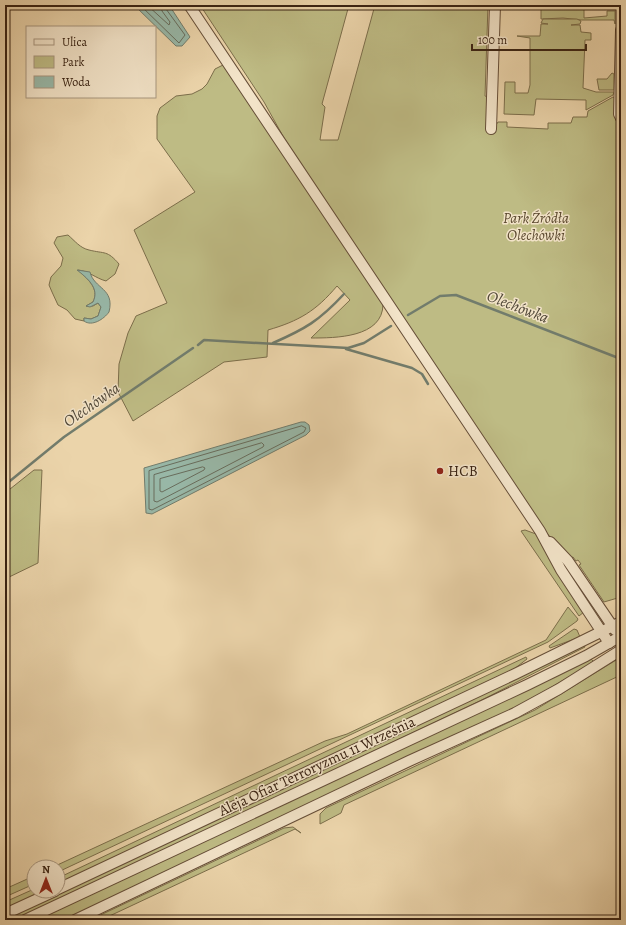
<svg xmlns="http://www.w3.org/2000/svg" width="626" height="925" font-family="Alegreya,serif">
<rect width="100%" height="100%" fill="#ebd4aa"/>
<filter id="stains"><feTurbulence type="fractalNoise" baseFrequency=".005" numOctaves="4"/><feColorMatrix values="0 0 0 0 .2 0 0 0 0 .09 0 0 0 0 .02 0 0 0 .5 -.17"/></filter>
<radialGradient id="worn" r=".72"><stop offset=".6" stop-color="#630" stop-opacity="0"/><stop offset="1" stop-color="#630" stop-opacity=".3"/></radialGradient>
<g fill="#bebb84" stroke="#7c6e4b">
<path d="M200 5H349L322 104 325 107 320 140H338L375 5H488L485 96 488 97 496 125 498 122H507V127L548 129V123H571L573 117H587L588 111 613 97 616 99V119L621 126V597L604 602 579 565 581 564 578 560 576 561 573 557 571 558 551 538 538 522 284 138 264 102Z"/>
<path d="M541 5H584V18L607 16V11H615V24L614 20H581L563 18 541 19Z"/>
<path d="M543 19H577L581 21 580 24 571 25H580L581 32 591 33V40H585L583 88 596 92H614L613 95 586 110V100L536 99 534 115 504 114 505 82H515V93H528L530 85V38L517 36H540L541 24H548L541 23Z"/>
<path d="M223 65 383 304C383 338 335 338 311 338L350 300 337 286C316 311 299 321 268 330L267 357 224 362 133 421 118 392 119 364 128 333 136 316 167 303 134 230 195 192 157 139V116L160 108 176 96 192 94 202 89 207 84 215 69Z"/>
<path d="M612 73 614 74V90H599L597 79H607Z"/>
<path d="M68 235C75 241 80 248 89 250 105 254 107 250 119 264L115 274 106 281C95 278 89 271 78 270 87 279 100 288 93 302L86 306H93L98 303 101 307 98 316 91 319 84 318V321L75 319 67 310 58 305 52 292 49 285 51 277 61 266 63 258 54 243 57 237Z"/>
<path d="M34 470H42L38 563 5 579V493Z"/>
<path d="M525 530 536 534 553 565 584 612 579 616 521 531Z"/>
<path d="M568 607 578 619 577 621 548 642 58 872V867H53L325 741 347 734 546 640Z"/>
<path d="M574 629 577 630 580 637 550 648 549 646Z"/>
<path d="M584 645 585 647 480 701 16 920H7L28 908Z"/>
<path d="M526 657 527 659 514 669 58 884V878Z"/>
<path d="M621 657V675L344 805 341 813 320 824V814L326 808 535 710Z"/>
<path d="M591 659 594 662 518 707 65 920H37Z"/>
<path d="M293 827 301 833 295 829 101 920H90L284 828Z"/>
<path d="M34 876V884L5 897V889Z"/>
<path d="M34 889V891H43L5 909V902Z"/>
</g>
<g fill="#98b8a8" stroke="#727c6c">
<path d="M134 5H169L190 37 182 46H176Z"/>
<path d="M77 270 90 272C94 289 115 288 109 312 104 319 92 327 84 321V318L91 319 98 316 101 307 98 303 90 307 86 306 93 302C100 288 87 278 77 270Z"/>
<path d="M301 422H305L309 425 310 431 306 435 152 514 146 513 144 468Z"/>
</g>
<g fill="none" stroke-linecap="round" stroke-linejoin="round">
<g stroke="#686d5d" stroke-width="1">
<path d="M140 5 179 43 185 35 166 9V5"/>
<path d="M147 5 169 25 170 22 162 11 161 5"/>
<path d="M302 426 306 428 304 432 152 510 149 509V471Z"/>
<path d="M262 443 264 445 263 447 157 502 154 501V475Z"/>
<path d="M203 467 205 468 204 470 162 492 160 491V479Z"/>
</g>
<g stroke="#727c6c" stroke-width="2.5">
<path d="M408 315 440 296 456 295 621 359"/>
<path d="M273 343C305 329 319 321 344 294"/>
<path d="M198 345 204 340 348 348 364 343 391 326"/>
<path d="M346 349 412 368 422 374 428 384"/>
<path d="M5 485 64 437 193 348"/>
</g>
<g stroke="#664e38" stroke-width="12">
<g id="minor">
<path d="M189 5 540 531 561 570 609 643"/>
<path d="M621 30 619 114 621 118"/>
<path d="M491 129 495 5"/>
<path d="M550 542 568 561 615 630"/>
<path d="M58 889 515 674 621 622"/>
<path d="M5 914 55 891"/>
<path d="M25 920 527 685 586 656 621 636"/>
<path d="M75 920 409 761 515 713 559 689 621 650"/>
</g>
</g>
<use href="#minor" stroke="#f2e3c8" stroke-width="10"/>
</g>
<circle fill="#8f2418" stroke="#f2e3c8" stroke-width="1.5" cx="440" cy="471" r="4"/>
<g text-anchor="middle" stroke-width="3" stroke-linejoin="round" paint-order="stroke">
<g font-size="15" font-style="italic" fill="#5a482e" stroke="#f2e3c8">
<text x="536" y="223">Park Źródła<tspan x="536" dy="17">Olechówki</tspan></text>
</g>
<g font-size="15" fill="#392212" stroke="#f2e3c8" text-anchor="start">
<text x="448" y="476">HCB</text>
</g>
<g font-size="15" fill="#392212" stroke="#f2e3c8">
<text transform="translate(317 766) rotate(-25)" y="5">Aleja Ofiar Terroryzmu 11 Września</text>
</g>
<g font-size="16" font-style="italic" fill="#514838" stroke="#f2e3c8">
<text transform="translate(518 306) rotate(21)" y="6">Olechówka</text>
<text transform="translate(91 404) rotate(-35)" y="6">Olechówka</text>
</g>
</g>
<rect width="626" height="925" fill="none" stroke="#ebd4aa" stroke-width="20"/>
<rect x="6" y="6" width="614" height="913" fill="none" stroke="#392212" stroke-width="2"/>
<rect x="10" y="10" width="606" height="905" fill="none" stroke="#392212"/>
<rect x="26" y="26" width="130" height="72" fill="#f2e3c8" stroke="#a8967f"/>
<rect x="34" y="39" width="20" height="6" fill="#f2e3c8" stroke="#a8967f"/>
<text x="62" y="46" font-size="12" fill="#392212">Ulica</text>
<rect x="34" y="56" width="20" height="12" fill="#bebb84" stroke="#a8967f"/>
<text x="62" y="66" font-size="12" fill="#392212">Park</text>
<rect x="34" y="76" width="20" height="12" fill="#98b8a8" stroke="#a8967f"/>
<text x="62" y="86" font-size="12" fill="#392212">Woda</text>
<g transform="translate(46 879)"><circle r="19" fill="#f2e3c8" stroke="#a8967f"/>
<path d="M0-3L7 15L0 10L-7 15Z" fill="#8f2418"/>
<text y="-6" font-size="11" font-weight="bold" text-anchor="middle" fill="#392212">N</text>
</g>
<path d="M472 44v6h114v-6" fill="none" stroke="#392212" stroke-width="2"/>
<text x="478" y="44" font-size="12" fill="#392212" stroke="#f2e3c8" stroke-width="3" paint-order="stroke">100 m</text>
<rect width="100%" height="100%" filter="url(#stains)"/>
<rect width="100%" height="100%" fill="url(#worn)"/>
</svg>
